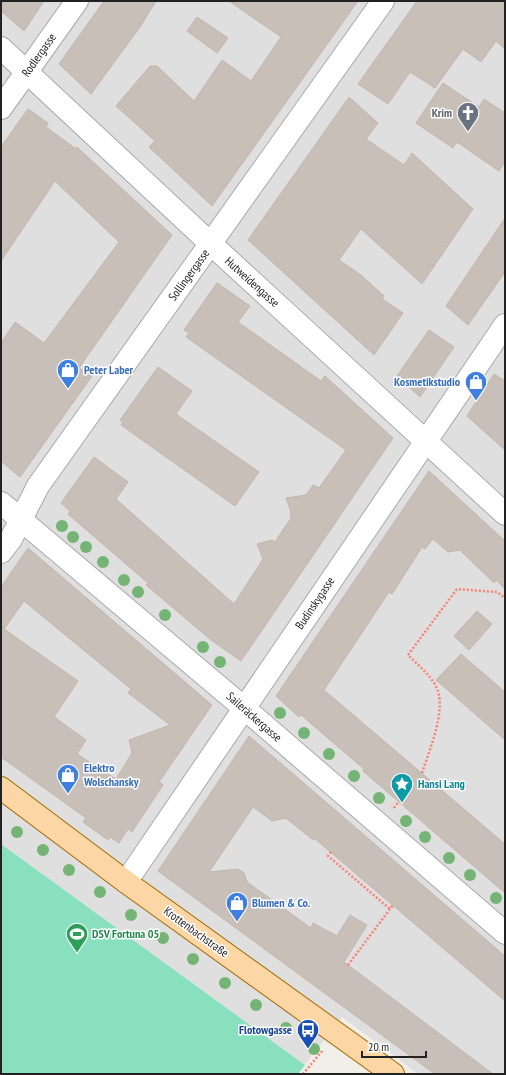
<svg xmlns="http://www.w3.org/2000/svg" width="506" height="1075" font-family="'PT Sans Narrow',sans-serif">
<rect width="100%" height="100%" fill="#f2efe9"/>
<path fill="#e0dfdf" d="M1 1H505V1074H418L342 1017 305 1065 1 844Z"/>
<path fill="#88e0be" d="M1 844 305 1065 298 1074H1Z"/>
<g fill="#c7bfb8" stroke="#c4b6ab" fill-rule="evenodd">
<path d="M1 1H44L24 31 1 11Z"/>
<path d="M104 1H156L140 27 91 94 59 64Z"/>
<path d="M229 1H358L212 206 149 147 155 141 116 106 150 66H157L194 101 222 60 251 81 281 37Z"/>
<path d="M417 1H505V49L496 41 481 62 463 49 435 88 410 72 388 104 358 84Z"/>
<path d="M197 17 228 38 217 53 187 31Z"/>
<path d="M443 83 479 107 484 99 505 113V162L499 171 457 142 453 148 416 123Z"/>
<path d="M349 97 378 123 366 139 404 165 412 153 473 209 422 284 361 229 339 260 361 275 384 296 382 299 403 313 374 355 248 240Z"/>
<path d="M28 109 48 123 46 127 76 149 77 147 172 235 79 368 92 376 20 477 1 461V343L15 322 44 343 119 242 55 181 1 261V147Z"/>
<path d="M505 218V272L468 325 446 306Z"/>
<path d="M217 283 250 306 238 322 321 381 325 376 393 438 241 661 211 640 146 585 148 583 68 514 70 511 61 503 94 457 128 482 116 499 234 604 263 559 257 544 272 540 275 542 291 518 290 509 286 498 306 495 313 485 319 488 346 450 186 337 189 333 184 330Z"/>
<path d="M429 330 454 347 420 397 397 376Z"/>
<path d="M158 367 192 391 176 414 259 472 235 506 121 425 123 422 120 420Z"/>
<path d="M494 374 505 381V450L467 416Z"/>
<path d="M429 471 505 541V589L496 580 494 583 460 550 448 552 433 539 425 549 422 547 392 594 389 592 324 690 505 844V893L363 771 364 769 301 715 299 717 276 696Z"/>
<path d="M28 548 212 705 159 782 163 785 147 809 132 832 128 829 119 843 110 837 108 840 83 822 86 818 1 757V587ZM24 601 131 689 128 693 170 725 129 740 132 753 116 779 77 754 86 740 54 717 78 681 4 629Z"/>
<path d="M477 611 492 624 469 650 454 636Z"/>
<path d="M461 654 505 692V740L436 680Z"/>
<path d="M249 736 505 956V1001L314 838 313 840 286 818 272 821 253 807 209 872 238 869 244 873 247 882 311 928 313 923 337 936 350 915 367 925 344 962 493 1074H435L158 871Z"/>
</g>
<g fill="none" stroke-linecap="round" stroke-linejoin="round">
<g stroke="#a9a9a9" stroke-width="24">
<g id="minor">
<path d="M1 48 211 244 505 514"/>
<path d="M1 108 77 1"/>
<path d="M1 503 244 708 505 933"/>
<path d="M1 552 11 539 38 486 383 1"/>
<path d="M126 882 505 325"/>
</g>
</g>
<g stroke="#a06b00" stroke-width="24">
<path id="major" d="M1 788 126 882 393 1074"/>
</g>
<g stroke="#fa8072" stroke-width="2.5" stroke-dasharray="2 2" stroke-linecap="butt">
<path d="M422 773C429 751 445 714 438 691 433 677 418 665 408 655L457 589 497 592 505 598"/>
<path d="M394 808 399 801"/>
<path d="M331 852 328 856 390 909"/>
<path d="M348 965 393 905"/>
<path d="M303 1074 323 1050"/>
</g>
<use href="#minor" stroke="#fff" stroke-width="22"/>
<use href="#major" stroke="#fcd6a4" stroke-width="22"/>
</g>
<g fill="#74b475">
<circle cx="62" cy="526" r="6"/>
<circle cx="73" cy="537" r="6"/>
<circle cx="86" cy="547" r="6"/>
<circle cx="103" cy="562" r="6"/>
<circle cx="124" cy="580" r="6"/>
<circle cx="138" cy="592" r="6"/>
<circle cx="165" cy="615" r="6"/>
<circle cx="203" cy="647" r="6"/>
<circle cx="220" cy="662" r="6"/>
<circle cx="280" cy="713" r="6"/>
<circle cx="304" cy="733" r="6"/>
<circle cx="329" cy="754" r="6"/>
<circle cx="354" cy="776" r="6"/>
<circle cx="379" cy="798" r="6"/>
<circle cx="406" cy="821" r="6"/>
<circle cx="17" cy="832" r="6"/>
<circle cx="425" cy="837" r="6"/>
<circle cx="43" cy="850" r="6"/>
<circle cx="449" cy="858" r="6"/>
<circle cx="69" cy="870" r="6"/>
<circle cx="470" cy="875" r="6"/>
<circle cx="100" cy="892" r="6"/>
<circle cx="496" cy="898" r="6"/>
<circle cx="131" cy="915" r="6"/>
<circle cx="163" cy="938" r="6"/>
<circle cx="193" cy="959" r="6"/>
<circle cx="225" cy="983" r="6"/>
<circle cx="256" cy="1005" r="6"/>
<circle cx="286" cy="1028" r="6"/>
<circle cx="314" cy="1049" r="6"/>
</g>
<defs>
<g id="church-pin" transform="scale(1.15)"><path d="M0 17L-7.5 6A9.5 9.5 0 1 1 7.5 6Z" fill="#6b7280" stroke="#fff"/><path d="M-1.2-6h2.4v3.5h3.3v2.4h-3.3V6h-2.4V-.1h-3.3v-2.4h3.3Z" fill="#fff"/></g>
<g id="shop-pin" transform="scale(1.15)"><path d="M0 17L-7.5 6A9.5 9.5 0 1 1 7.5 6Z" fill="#3f7fe0" stroke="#fff"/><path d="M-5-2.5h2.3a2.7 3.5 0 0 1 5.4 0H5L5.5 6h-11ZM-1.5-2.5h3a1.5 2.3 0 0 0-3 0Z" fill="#fff"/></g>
<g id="sight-pin" transform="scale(1.15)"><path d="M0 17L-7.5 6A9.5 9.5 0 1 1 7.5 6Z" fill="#0f9aa8" stroke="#fff"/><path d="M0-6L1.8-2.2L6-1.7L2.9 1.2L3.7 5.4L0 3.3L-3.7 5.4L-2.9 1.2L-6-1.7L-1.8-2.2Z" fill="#fff"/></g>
<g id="stadium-pin" transform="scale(1.15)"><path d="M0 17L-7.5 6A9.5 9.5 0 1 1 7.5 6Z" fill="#2e9e5b" stroke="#fff"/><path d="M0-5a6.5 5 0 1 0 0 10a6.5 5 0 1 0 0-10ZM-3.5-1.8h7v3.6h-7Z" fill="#fff"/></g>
<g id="bus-pin" transform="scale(1.15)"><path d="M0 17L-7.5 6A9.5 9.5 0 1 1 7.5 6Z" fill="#1a4fb4" stroke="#fff"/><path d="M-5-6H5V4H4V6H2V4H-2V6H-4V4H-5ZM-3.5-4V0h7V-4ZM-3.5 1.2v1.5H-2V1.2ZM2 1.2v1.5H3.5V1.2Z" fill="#fff"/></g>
</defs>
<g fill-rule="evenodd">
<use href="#church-pin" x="468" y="113"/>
<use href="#shop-pin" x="68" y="370"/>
<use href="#shop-pin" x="476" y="382"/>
<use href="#shop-pin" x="68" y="775"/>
<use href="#sight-pin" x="402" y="784"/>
<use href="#shop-pin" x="237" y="903"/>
<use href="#stadium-pin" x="77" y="934"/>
<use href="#bus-pin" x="308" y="1030"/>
</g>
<g text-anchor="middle" stroke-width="3" stroke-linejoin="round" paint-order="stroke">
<g font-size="12" fill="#222" stroke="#fff">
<text transform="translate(39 55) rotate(-55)" y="4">Rodlergasse</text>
<text transform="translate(189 275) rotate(-54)" y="4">Sollingergasse</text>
<text transform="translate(252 282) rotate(42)" y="4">Hutweidengasse</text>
<text transform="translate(315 603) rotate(-56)" y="4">Budinskygasse</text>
<text transform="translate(254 717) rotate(41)" y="4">Saileräckergasse</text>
<text transform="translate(196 932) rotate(36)" y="4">Krottenbachstraße</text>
</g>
<g font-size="12" font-weight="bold" fill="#5b616d" stroke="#fff" text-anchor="end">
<text x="452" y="117">Krim</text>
</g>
<g font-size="12" font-weight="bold" fill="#366cbe" stroke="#fff" text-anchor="start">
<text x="84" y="374">Peter Laber</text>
<text x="460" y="386" text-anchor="end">Kosmetikstudio</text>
<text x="84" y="772">Elektro<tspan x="84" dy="14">Wolschansky</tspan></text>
<text x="252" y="907">Blumen &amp; Co.</text>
</g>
<g font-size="12" font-weight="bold" fill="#0d838f" stroke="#fff" text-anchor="start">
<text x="418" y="788">Hansi Lang</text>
</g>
<g font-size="12" font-weight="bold" fill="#27864d" stroke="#fff" text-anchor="start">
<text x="92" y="938">DSV Fortuna 05</text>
</g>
<g font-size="12" font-weight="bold" fill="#164399" stroke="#fff" text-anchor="end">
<text x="292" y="1034">Flotowgasse</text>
</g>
</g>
<rect width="506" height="1075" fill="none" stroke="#222222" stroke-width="4"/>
<path d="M362 1051v6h64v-6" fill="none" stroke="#222222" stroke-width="2"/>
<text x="368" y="1051" font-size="12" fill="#222222" stroke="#ffffff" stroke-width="3" paint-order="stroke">20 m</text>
</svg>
